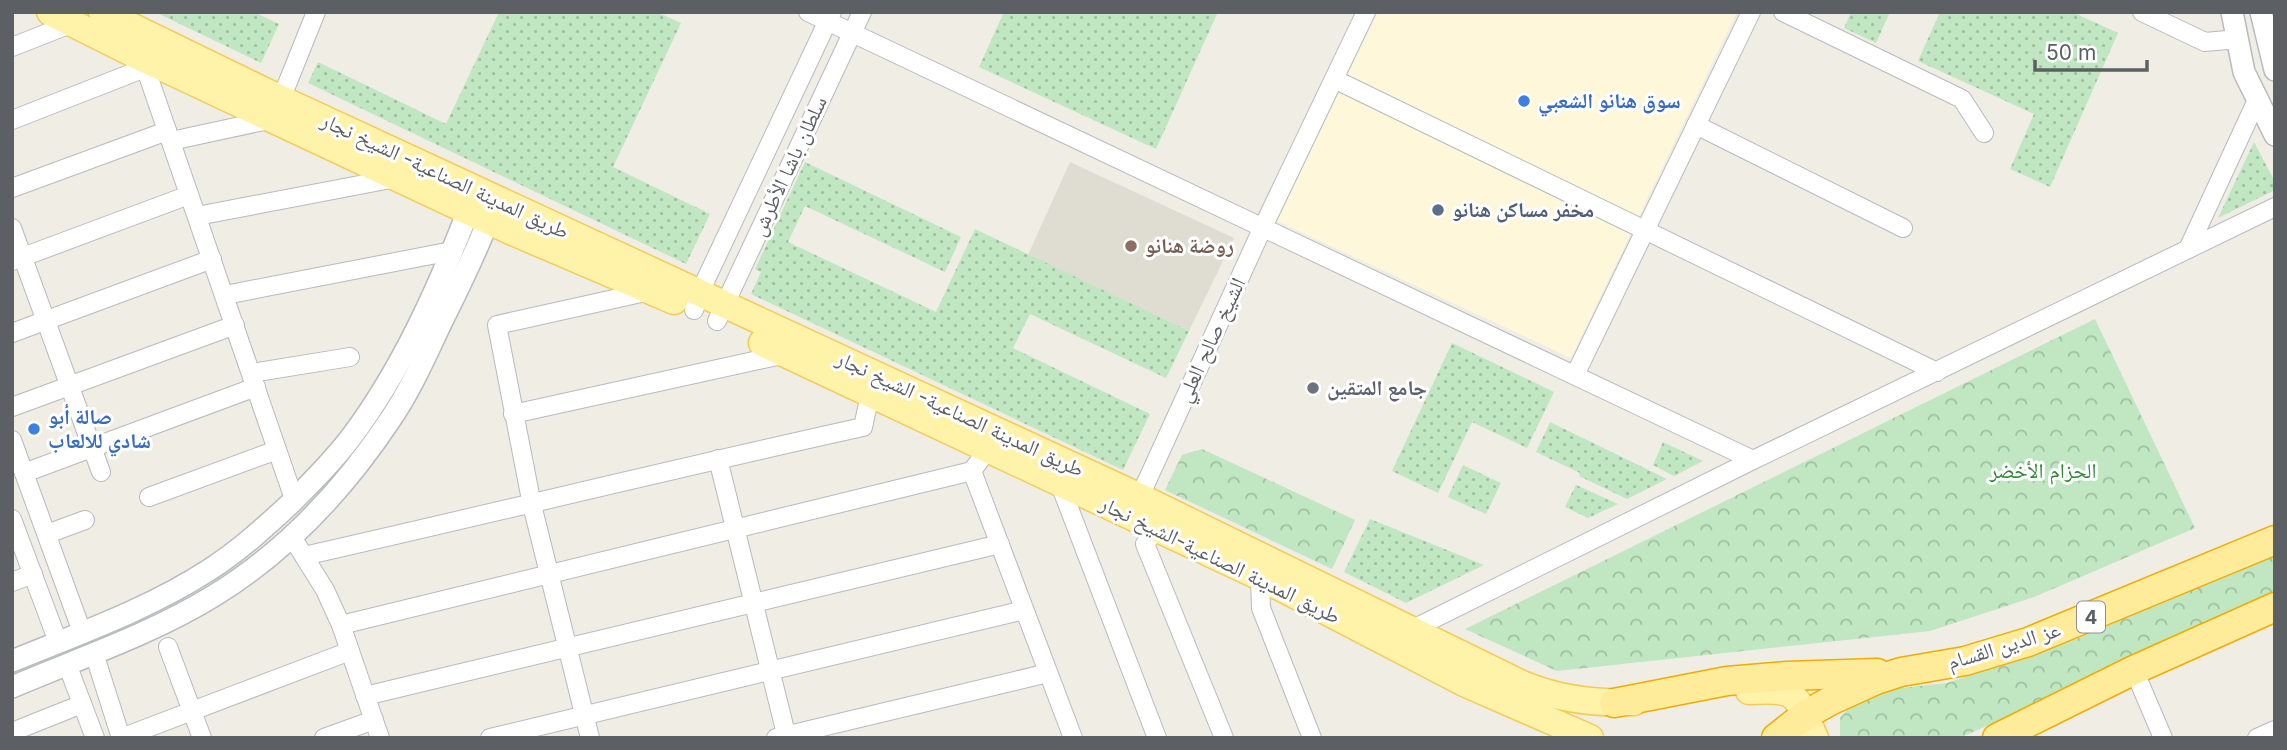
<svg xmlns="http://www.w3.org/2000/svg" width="2287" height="750" font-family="Inter,'Noto Naskh Arabic',sans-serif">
<defs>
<pattern id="grass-dots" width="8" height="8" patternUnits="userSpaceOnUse" patternTransform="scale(1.75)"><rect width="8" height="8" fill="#c0e7c1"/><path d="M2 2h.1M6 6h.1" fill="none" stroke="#9fbfa0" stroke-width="1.8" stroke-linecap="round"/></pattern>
<pattern id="park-crowns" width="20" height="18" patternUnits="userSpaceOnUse" patternTransform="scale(1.75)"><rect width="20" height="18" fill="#c0e7c1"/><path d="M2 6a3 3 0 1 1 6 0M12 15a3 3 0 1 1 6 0" fill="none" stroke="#9fbfa0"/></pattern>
</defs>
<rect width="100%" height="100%" fill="#efede4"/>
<path fill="#fff7d9" d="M1378 12H1737L1571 358 1277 221Z"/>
<path fill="#dfdcd2" d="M1070 162 1234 238 1189 331 1028 255Z"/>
<g fill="url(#grass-dots)">
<path d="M155 12H254L279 24 261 63Z"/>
<path d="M499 12H657L681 23 613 167 710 214 686 264 308 83 318 62 446 124Z"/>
<path d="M1004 12H1213L1217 14 1156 149 979 67Z"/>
<path d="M1851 12H1890L1876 43 1844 28Z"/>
<path d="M1940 12H2072L2118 33 2050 187 2010 169 2034 114 1918 61Z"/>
<path d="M2254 142 2275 182V190L2218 218Z"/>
<path d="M805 162 961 237 945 272 805 206 788 242 936 312 975 229 1189 331 1166 378 1030 314 1013 348 1150 414 1123 470 751 294 761 272 755 269Z"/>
<path d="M1452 343 1554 392 1527 448 1472 422 1438 493 1392 471Z"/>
<path d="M1550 422 1667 479 1627 499 1579 476 1580 473 1536 452Z"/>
<path d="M1663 442 1703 461 1674 476 1653 465Z"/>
<path d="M1463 465 1501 483 1486 514 1448 497Z"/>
<path d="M1576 485 1618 504 1588 518 1565 507Z"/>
<path d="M1370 519 1484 565 1406 603 1344 572Z"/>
</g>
<g fill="url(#park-crowns)">
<path d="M2095 319 2195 528 2034 597 1930 631 1557 671 1465 629Z"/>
<path d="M1202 449 1355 520 1332 569 1165 490 1182 455Z"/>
<path d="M2275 554V594L1960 738H1841L1840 736V718L1864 692 1947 683 2079 638Z"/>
</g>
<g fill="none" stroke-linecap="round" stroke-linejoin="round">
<g stroke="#b7babe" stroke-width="20">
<g id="minor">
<path d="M808 12 1753 460"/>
<path d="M1783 12 1962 99 1984 133"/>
<path d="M2142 12 2205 42 2238 39"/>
<path d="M12 47 73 23"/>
<path d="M142 58 294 499"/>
<path d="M1334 79 1937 372"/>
<path d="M12 120 145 68"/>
<path d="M1696 125 1903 228"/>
<path d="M171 141 273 119 316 12"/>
<path d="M12 188 167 131"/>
<path d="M197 216 396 178"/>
<path d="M12 228 101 472"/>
<path d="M2188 249 2257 100"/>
<path d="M12 261 189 195"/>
<path d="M225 295 452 251"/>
<path d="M694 310 699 294 832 12"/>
<path d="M717 321 862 12"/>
<path d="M12 333 212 259"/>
<path d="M251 373 350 357"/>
<path d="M1575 375 1751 12"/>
<path d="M12 407 235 325"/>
<path d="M513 414 786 354"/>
<path d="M12 440 82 632"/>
<path d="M718 459 787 738"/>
<path d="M972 471 1073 738"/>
<path d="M24 473 256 387"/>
<path d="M1059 482 1157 738"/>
<path d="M149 497 277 450"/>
<path d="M1135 507 1263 227 1366 12"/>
<path d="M12 519 58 642"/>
<path d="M1157 528 1145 544 1224 738"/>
<path d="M47 534 85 520"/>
<path d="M292 537 325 590 341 625 380 738"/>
<path d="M304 556C490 514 676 468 863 427L870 395"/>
<path d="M1260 577 1261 608 1312 738"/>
<path d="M12 582 33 574"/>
<path d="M341 625 972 471 988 449"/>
<path d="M1411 630 1753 460 2275 207"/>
<path d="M168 647 202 738"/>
<path d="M94 653 121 738"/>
<path d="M67 664 95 738"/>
<path d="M2134 670 2163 738"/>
<path d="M365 696 1000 544"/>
<path d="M12 732 82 704"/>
<path d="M121 738 350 651"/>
<path d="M324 738 374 720"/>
<path d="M490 738 1024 610"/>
<path d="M590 738 532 505 497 325 650 291"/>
<path d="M776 738 1048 673"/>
<path d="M2257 738 2275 730"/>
</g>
</g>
<g stroke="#b7babe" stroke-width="24">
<g id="tertiary">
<path d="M2232 12 2244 72 2275 135"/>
<path d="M2261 12 2275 70"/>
<path d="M12 661C78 634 149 609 209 570 239 551 265 527 291 503 312 482 334 460 352 436 402 369 438 289 468 211"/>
<path d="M12 687C80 658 152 634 215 595 285 552 344 489 390 420 412 388 427 352 444 317 460 285 475 254 488 221"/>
</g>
</g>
<g stroke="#f5cb57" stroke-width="29">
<g id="primary">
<path d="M50 12 142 58 508 230 674 301"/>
<path d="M102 12 281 99 1140 497 1522 684C1558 699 1594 704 1634 702"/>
<path d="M762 343 1260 577 1464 683 1590 738"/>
<path d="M1749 691C1800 688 1795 694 1815 738"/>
</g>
</g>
<g stroke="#f3ab00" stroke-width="31">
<g id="trunk">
<path d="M1614 703 1727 681 1787 676 1877 673"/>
<path d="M1776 738 1805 715 1830 701 1876 680 1901 672 1965 661 2028 642 2275 540"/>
<path d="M1997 738 2134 670 2275 607"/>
</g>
</g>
<use href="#minor" stroke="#fff" stroke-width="18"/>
<use href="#tertiary" stroke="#fff" stroke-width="21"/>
<use href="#primary" stroke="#fff3a9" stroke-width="26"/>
<use href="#trunk" stroke="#ffec9a" stroke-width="28"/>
</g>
<g fill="#3f7fe0" stroke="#fff" stroke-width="2.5">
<circle cx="1524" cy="101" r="7"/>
<circle cx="34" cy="429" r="7"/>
</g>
<circle fill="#5c6f8a" stroke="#fff" stroke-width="2.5" cx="1438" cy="210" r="7"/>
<circle fill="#8d6e63" stroke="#fff" stroke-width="2.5" cx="1131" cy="246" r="7"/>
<circle fill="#6b7280" stroke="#fff" stroke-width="2.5" cx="1313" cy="388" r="7"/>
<g text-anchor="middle" stroke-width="6" stroke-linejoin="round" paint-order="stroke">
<rect fill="#fff" stroke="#8d9093" stroke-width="2" x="2077" y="601.5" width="28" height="31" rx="5"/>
<g font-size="19" font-weight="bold" fill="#5c6065">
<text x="2091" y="624">4</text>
</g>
<g font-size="21" font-weight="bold" fill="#366cbe" stroke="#fff" text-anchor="start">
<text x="1538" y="108">سوق هنانو الشعبي</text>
<text x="48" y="424">صالة أبو<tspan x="48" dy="24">شادي للالعاب</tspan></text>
</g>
<g font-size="21" fill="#5c6065" stroke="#fff">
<text transform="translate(789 166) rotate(-65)" y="7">سلطان باشا الأطرش</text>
<text transform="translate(445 176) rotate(25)" y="7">طريق المدينة الصناعية- الشيخ نجار</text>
<text transform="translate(1211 340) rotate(-65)" y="7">الشيخ صالح العلي</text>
<text transform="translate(960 414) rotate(25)" y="7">طريق المدينة الصناعية- الشيخ نجار</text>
<text transform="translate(1220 560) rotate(26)" y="7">طريق المدينة الصناعية-الشيخ نجار</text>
<text transform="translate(2004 646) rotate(-17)" y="7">عز الدين القسام</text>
</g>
<g font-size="21" font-weight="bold" fill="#4e5e75" stroke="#fff" text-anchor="start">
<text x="1452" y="217">مخفر مساكن هنانو</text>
</g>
<g font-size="21" font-weight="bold" fill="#785e54" stroke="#fff" text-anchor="start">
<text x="1145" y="253">روضة هنانو</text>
</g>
<g font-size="21" font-weight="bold" fill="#5b616d" stroke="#fff" text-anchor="start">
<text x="1327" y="395">جامع المتقين</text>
</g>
<g font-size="21" fill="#328638" stroke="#fff">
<text x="2043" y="478">الحزام الأخضر</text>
</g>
</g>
<rect width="2287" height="750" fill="none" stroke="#5c6065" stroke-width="28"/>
<path d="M2035 60v10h112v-10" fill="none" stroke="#5c6065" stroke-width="3.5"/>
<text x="2046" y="60" font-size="21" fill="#5c6065" stroke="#ffffff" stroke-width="5" paint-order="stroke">50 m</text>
</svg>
